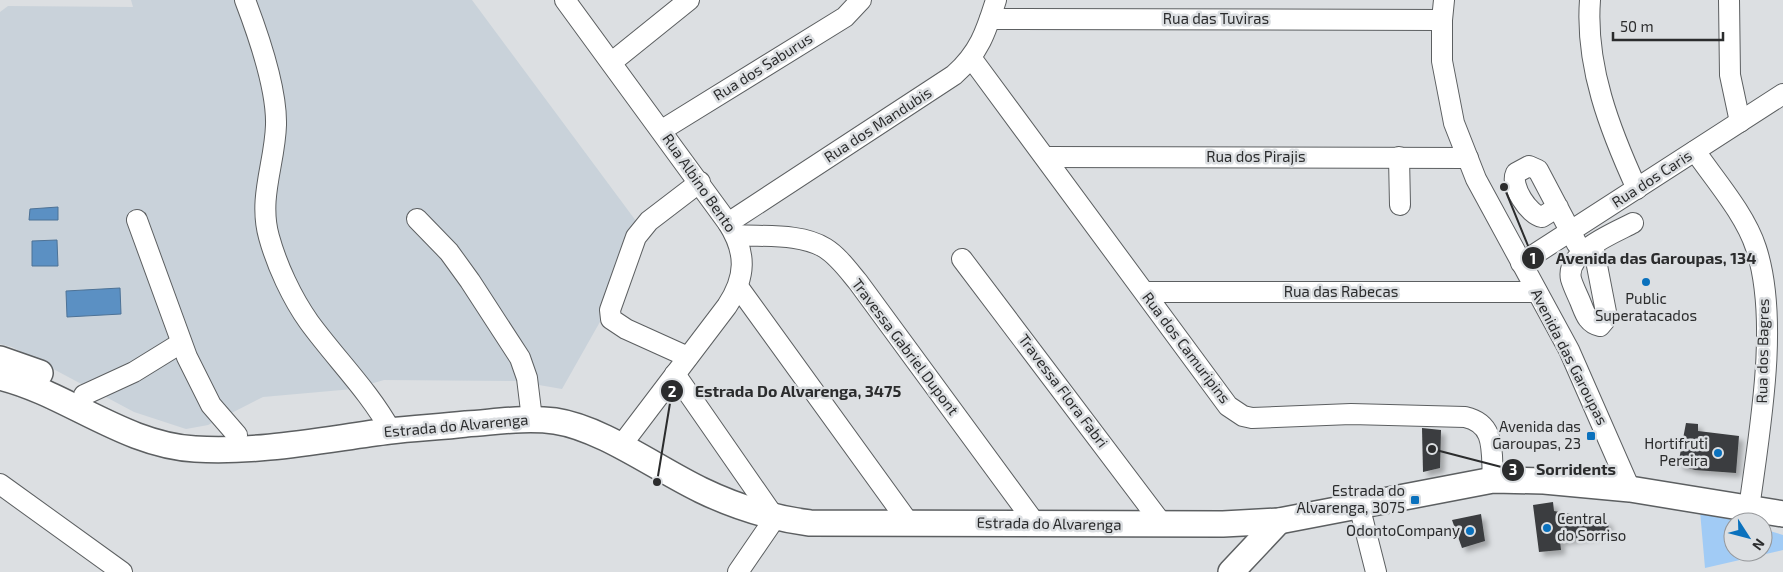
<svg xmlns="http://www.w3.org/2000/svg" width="1783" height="572" font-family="'Exo 2',sans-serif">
<defs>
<filter id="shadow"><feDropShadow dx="4.5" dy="4.5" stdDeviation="2.5" flood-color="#0004"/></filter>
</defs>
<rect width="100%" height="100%" fill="#dcdfe2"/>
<path fill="#c9d2da" d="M131 0H472L636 221 601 320 562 389 516 381 384 380 353 389 263 397 208 425 186 429 134 412 12 347 0 344V12L8 6 133 7Z"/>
<path fill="#a1cbf5" d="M1700 511 1739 522H1733V552H1763V529L1783 535V550L1705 568Z"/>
<g fill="#5b90c3" stroke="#4d7296">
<path d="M58 207V220H29L30 209Z"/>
<path d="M57 240 58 266H32V241Z"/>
<path d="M120 288 121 314 67 317 66 291Z"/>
</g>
<g fill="#3b3d3f" filter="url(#shadow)">
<path d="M1686 423 1698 424V431L1739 436 1736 473 1695 470 1678 465Z"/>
<path d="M1422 428 1441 430 1440 468 1423 472Z"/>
<path d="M1553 502 1554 511 1608 521 1609 533 1560 541 1561 550 1539 552 1533 505Z"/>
<path d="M1481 514 1485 541 1462 548 1452 520Z"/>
</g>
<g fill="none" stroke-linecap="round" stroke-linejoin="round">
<g stroke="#5c5f61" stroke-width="22">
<g id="minor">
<path d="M245 0C258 34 277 89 276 125 275 163 258 198 269 237 277 266 292 298 309 322 336 359 369 391 391 431"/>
<path d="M565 0 728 223C747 253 746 277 727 306L620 447"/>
<path d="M1444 0 1442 20V61L1454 123 1476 179 1569 350 1630 489"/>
<path d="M1590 0C1585 66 1610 130 1637 189"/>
<path d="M1729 0 1730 75 1740 122"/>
<path d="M990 19 1442 20"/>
<path d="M972 59 1228 406 1243 416 1252 418 1351 414 1465 417C1497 424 1491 453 1493 480"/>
<path d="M612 62 689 0"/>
<path d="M662 130 845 17 861 0"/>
<path d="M1695 151C1715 180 1745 214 1756 248 1780 321 1759 433 1749 509"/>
<path d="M1045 157 1468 158"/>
<path d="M1399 157 1400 205"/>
<path d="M1558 207 1542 217C1529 215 1510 186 1516 173L1529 166 1538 170 1577 244"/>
<path d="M417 219 449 252 470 281 520 358 527 378 532 419"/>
<path d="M137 220 187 357 211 405 237 435"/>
<path d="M728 223 954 75C979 53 986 32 996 0"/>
<path d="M736 235C764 237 801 233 825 248 838 256 848 270 858 282L1035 523"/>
<path d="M1593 245 1606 312 1605 320 1600 326C1587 323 1585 313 1580 301 1577 294 1573 286 1571 279 1565 252 1614 233 1633 223"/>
<path d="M962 259 1163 525"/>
<path d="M1521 263 1783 94"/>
<path d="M739 288 909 523"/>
<path d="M1145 292H1537"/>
<path d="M688 357 626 329 611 319 610 310 636 237 649 221 700 182"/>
<path d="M675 374 775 518 738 572"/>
<path d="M84 395 134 372 181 343"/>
<path d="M0 484 122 572"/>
<path d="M1359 505 1376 572"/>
</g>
</g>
<g stroke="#5c5f61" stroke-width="28">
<g id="major">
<path d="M0 359 40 373"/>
<path d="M0 377C66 393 124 445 195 449 260 453 326 439 390 431 415 428 441 427 466 424 496 422 525 417 555 421 602 428 657 469 701 490 736 507 772 518 810 523L1223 524 1279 521 1493 480 1544 481 1630 489 1783 514"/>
<path d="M1231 572 1279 521"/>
</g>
</g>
<use href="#minor" stroke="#fff" stroke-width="20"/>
<use href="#major" stroke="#fff" stroke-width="25"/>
</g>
<g fill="#0a71bd" stroke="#dcdfe2" stroke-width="2">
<circle cx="1646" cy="282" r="5"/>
<rect x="1586" y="431" width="10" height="10" rx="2.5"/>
<circle cx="1718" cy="453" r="5"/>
<rect x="1410" y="495" width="10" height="10" rx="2.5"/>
<circle cx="1547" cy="528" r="5"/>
<circle cx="1470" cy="531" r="5"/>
</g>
<g text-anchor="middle" stroke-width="5" stroke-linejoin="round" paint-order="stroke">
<g font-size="15" fill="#2b2c2d" stroke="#dcdfe2">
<text x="1216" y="24">Rua das Tuviras</text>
<text transform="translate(763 67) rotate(-32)" y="5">Rua dos Saburus</text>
<text transform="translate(878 125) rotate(-33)" y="5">Rua dos Mandubis</text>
<text x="1256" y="162">Rua dos Pirajis</text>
<text transform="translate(1652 179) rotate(-33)" y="5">Rua dos Caris</text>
<text transform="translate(699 183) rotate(55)" y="5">Rua Albino Bento</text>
<text x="1341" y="297">Rua das Rabecas</text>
<text transform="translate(905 347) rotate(53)" y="5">Travessa Gabriel Dupont</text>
<text transform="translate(1186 348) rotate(53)" y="5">Rua dos Camuripins</text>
<text transform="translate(1763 351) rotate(-89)" y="5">Rua dos Bagres</text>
<text transform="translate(1569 357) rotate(63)" y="5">Avenida das Garoupas</text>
<text transform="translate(1063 391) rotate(53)" y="5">Travessa Flora Fabri</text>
<text transform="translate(456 426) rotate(-5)" y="5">Estrada do Alvarenga</text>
<text transform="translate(1049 524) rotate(1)" y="5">Estrada do Alvarenga</text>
</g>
<g font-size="15" fill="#2b2c2d" stroke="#dcdfe2" text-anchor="end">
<text x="1646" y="304" text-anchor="middle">Public<tspan x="1646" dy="17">Superatacados</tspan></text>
<text x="1581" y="432">Avenida das<tspan x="1581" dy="17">Garoupas, 23</tspan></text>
<text x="1708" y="449">Hortifruti<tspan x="1708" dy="17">Pereira</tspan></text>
<text x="1405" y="496">Estrada do<tspan x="1405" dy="17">Alvarenga, 3075</tspan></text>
<text x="1557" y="524" text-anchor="start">Central<tspan x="1557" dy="17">do Sorriso</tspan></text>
<text x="1460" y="536">OdontoCompany</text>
</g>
</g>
<path fill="none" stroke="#2b2c2d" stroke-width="2" d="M1504 187L1533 258M657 482L672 391M1432 449L1513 470"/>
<g fill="#2b2c2d" stroke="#dcdfe2" stroke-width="2">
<circle cx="1504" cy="187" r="5"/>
<circle cx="657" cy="482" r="5"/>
<circle cx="1432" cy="449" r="5"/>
<circle cx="1533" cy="258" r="12"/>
<circle cx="672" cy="391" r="12"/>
<circle cx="1513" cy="470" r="12"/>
</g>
<g font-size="15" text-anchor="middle" font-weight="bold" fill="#fff">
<text x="1533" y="264">1</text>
<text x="672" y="397">2</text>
<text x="1513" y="475">3</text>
</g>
<g font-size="16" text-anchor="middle" font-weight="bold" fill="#2b2c2d" stroke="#dcdfe2" stroke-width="5" stroke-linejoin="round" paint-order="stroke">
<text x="1656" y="264">Avenida das Garoupas, 134</text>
<text x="798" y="397">Estrada Do Alvarenga, 3475</text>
<text x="1576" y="475">Sorridents</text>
</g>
<g transform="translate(1748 537) rotate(126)"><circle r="24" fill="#dcdfe2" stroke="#95979a"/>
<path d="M0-4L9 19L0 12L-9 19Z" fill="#0a71bd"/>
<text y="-8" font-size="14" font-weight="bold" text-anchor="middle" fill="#2b2c2d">N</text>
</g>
<path d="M1613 32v8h110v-8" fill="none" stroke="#2b2c2d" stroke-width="2.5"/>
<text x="1620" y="32" font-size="15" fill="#2b2c2d" stroke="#dcdfe2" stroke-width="4" paint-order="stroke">50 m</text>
</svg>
